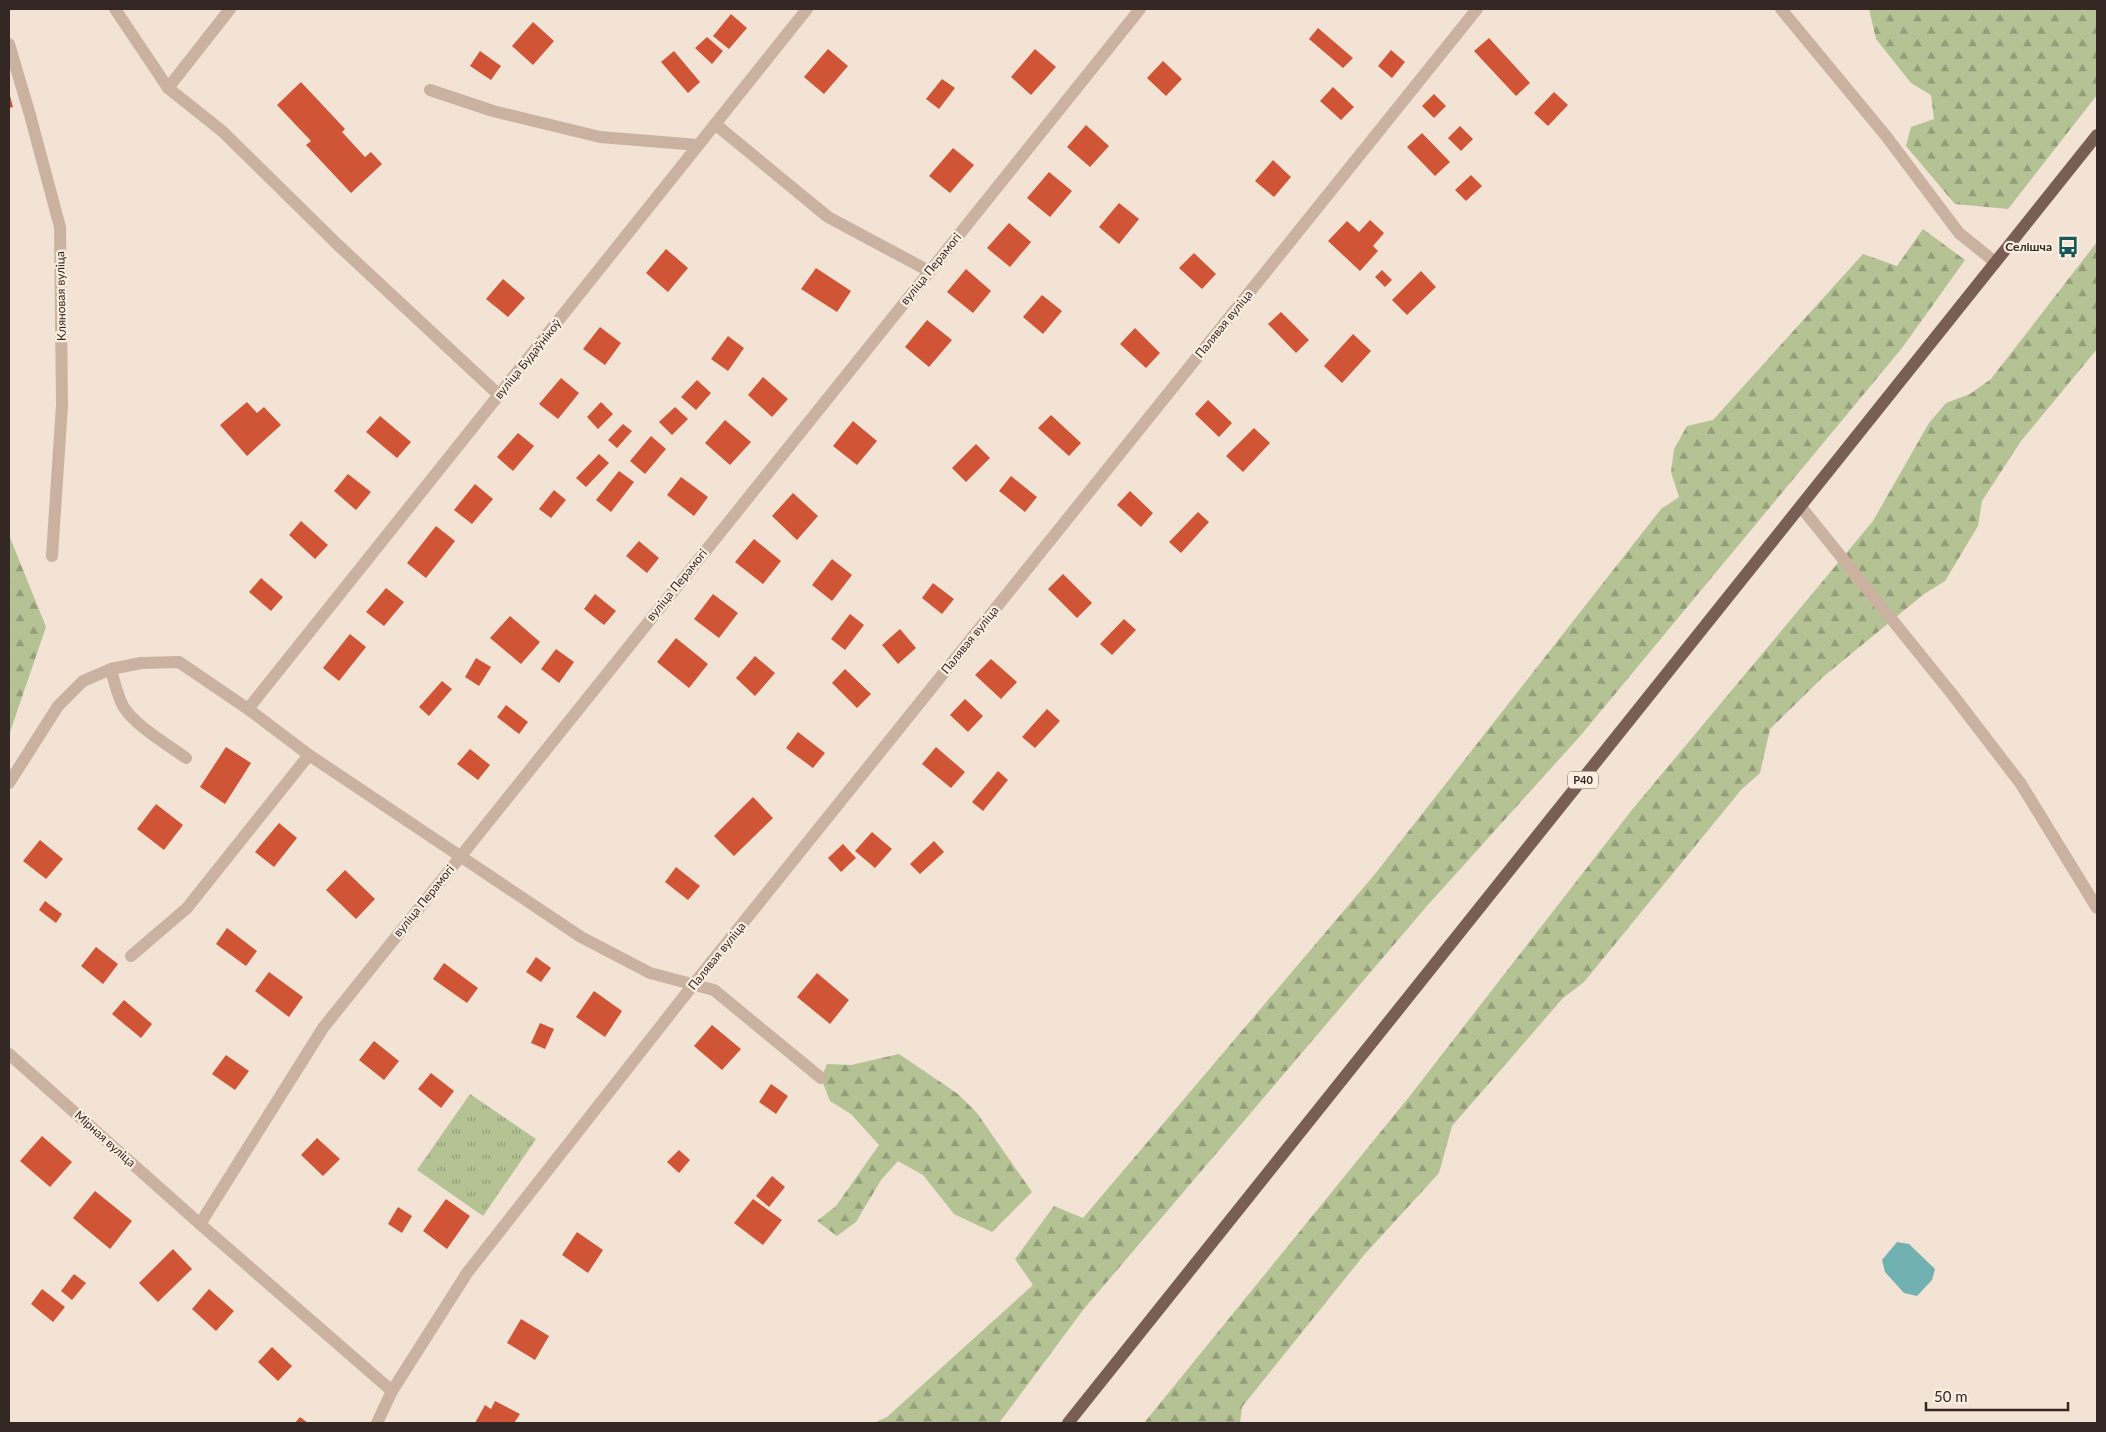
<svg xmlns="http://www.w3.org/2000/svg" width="2106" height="1432" font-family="Lato,sans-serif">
<defs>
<pattern id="grass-tufts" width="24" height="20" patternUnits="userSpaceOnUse" patternTransform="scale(1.25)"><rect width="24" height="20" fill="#b4c294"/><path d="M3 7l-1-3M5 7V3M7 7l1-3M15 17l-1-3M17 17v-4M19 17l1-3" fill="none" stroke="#939e79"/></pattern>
<pattern id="forest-firs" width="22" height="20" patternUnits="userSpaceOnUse" patternTransform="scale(1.25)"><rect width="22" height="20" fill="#b4c294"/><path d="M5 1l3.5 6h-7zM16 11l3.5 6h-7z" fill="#939e79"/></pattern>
</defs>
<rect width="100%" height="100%" fill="#f2e3d5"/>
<path fill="url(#grass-tufts)" d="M470 1094 536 1139 483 1216 417 1170Z"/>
<g fill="url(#forest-firs)">
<path d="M1869 9H2097V95L2008 209 1955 204 1906 146 1911 127 1934 119 1931 95 1911 83 1876 39Z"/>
<path d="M1923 229 1965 260 1902 348 1581 735 1426 907 1083 1310 999 1423H874L887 1417 1033 1285 1015 1259 1054 1206 1083 1218 1375 874 1661 509 1679 497 1671 472 1674 449 1687 426 1713 420 1863 254 1897 266Z"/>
<path d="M2097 242V349L2021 441 1982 501 1978 526 1945 581 1924 594 1823 677 1770 729 1760 773 1741 790 1584 982 1563 998 1452 1126 1439 1173 1364 1255 1242 1407 1240 1423H1144L1409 1097 1631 811 1873 521 1929 423 1946 403 1970 394 1991 379Z"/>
<path d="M9 535 46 627 9 735Z"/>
<path d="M899 1054 958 1094 977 1113 1032 1192 992 1232 954 1214 923 1175 898 1161 881 1180 856 1222 837 1236 817 1221 836 1206 879 1145 851 1114 830 1101 821 1078 827 1064 851 1065Z"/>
</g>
<path fill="#72b1b1" d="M1897 1242 1909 1244 1935 1269 1932 1280 1917 1296 1904 1293 1885 1272 1882 1260Z"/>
<g fill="#d05536">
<path d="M731 14 747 28 729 49 713 36Z"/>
<path d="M533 22 554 41 533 65 512 46Z"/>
<path d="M1318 28 1353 58 1343 68 1309 39Z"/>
<path d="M707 37 723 51 712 64 695 48Z"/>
<path d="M1489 38 1530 83 1516 96 1474 51Z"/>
<path d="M828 49 848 66 824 94 804 77Z"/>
<path d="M1035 49 1056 67 1031 95 1011 77Z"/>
<path d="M1391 50 1405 62 1392 78 1378 66Z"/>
<path d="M480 51 501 66 491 80 470 66Z"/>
<path d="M674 51 700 82 688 93 661 62Z"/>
<path d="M1163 61 1182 79 1166 96 1147 78Z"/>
<path d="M942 79 955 88 939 109 926 99Z"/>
<path d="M301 82 345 129 342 132 365 157 371 152 382 164 351 193 306 145 311 141 277 105Z"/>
<path d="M1333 87 1354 107 1341 120 1320 101Z"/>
<path d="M9 92 13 107 9 108Z"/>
<path d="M1554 92 1568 105 1548 126 1534 113Z"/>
<path d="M1434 94 1446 106 1434 118 1422 106Z"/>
<path d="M1086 125 1109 146 1090 167 1067 147Z"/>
<path d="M1460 126 1473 139 1461 151 1448 138Z"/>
<path d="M1422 133 1450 162 1435 176 1407 147Z"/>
<path d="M953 148 974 165 950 193 929 176Z"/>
<path d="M1273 160 1291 177 1274 197 1255 181Z"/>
<path d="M1049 172 1072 191 1050 217 1027 198Z"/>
<path d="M1471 175 1482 186 1466 201 1455 190Z"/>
<path d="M1119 203 1139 219 1119 244 1099 227Z"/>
<path d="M1370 220 1384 233 1373 246 1378 251 1360 271 1328 241 1347 221 1359 232Z"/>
<path d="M1009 223 1031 242 1010 267 987 248Z"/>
<path d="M666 249 688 268 668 292 646 273Z"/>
<path d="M1194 253 1216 274 1202 289 1179 268Z"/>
<path d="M816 268 851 291 837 312 801 289Z"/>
<path d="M966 269 991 291 973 313 947 292Z"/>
<path d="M1382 270 1392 280 1385 287 1375 277Z"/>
<path d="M1421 271 1436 287 1407 315 1392 300Z"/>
<path d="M503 279 525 298 508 317 486 299Z"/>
<path d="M1042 295 1062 311 1043 334 1023 317Z"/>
<path d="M1281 312 1309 340 1296 353 1268 324Z"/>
<path d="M927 320 952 340 929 367 905 347Z"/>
<path d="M600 327 621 343 605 365 583 349Z"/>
<path d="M1135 328 1160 353 1146 368 1120 344Z"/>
<path d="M1353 334 1371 351 1342 383 1324 366Z"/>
<path d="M728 336 744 348 728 371 711 359Z"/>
<path d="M763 377 788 399 772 417 748 395Z"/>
<path d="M561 378 579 393 558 419 539 404Z"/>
<path d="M697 380 711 393 696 410 681 397Z"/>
<path d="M1208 400 1232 423 1219 437 1195 414Z"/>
<path d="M247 402 257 413 264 407 281 425 247 456 220 425Z"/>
<path d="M601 402 613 414 598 429 587 417Z"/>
<path d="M675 407 688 419 672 435 659 422Z"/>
<path d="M1051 415 1081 443 1069 456 1038 428Z"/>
<path d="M380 416 411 442 397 458 366 432Z"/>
<path d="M725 420 751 442 730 465 705 443Z"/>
<path d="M853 421 877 441 857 465 833 446Z"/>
<path d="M623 424 632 431 617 448 608 440Z"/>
<path d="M1254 428 1270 443 1243 472 1226 456Z"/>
<path d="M518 433 534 446 513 471 497 457Z"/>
<path d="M651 436 666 449 645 474 630 461Z"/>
<path d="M976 444 990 458 966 482 952 468Z"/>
<path d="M599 454 609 463 586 487 576 478Z"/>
<path d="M619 471 634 482 611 512 596 500Z"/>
<path d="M348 474 371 492 356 510 334 491Z"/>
<path d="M1011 476 1037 497 1025 512 999 491Z"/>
<path d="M681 477 708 497 694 516 667 495Z"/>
<path d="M475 484 493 499 472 524 454 510Z"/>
<path d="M554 490 566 500 551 518 539 509Z"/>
<path d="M1130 491 1153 513 1141 527 1117 505Z"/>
<path d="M793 493 818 516 797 540 772 516Z"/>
<path d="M1198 512 1209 522 1181 553 1169 542Z"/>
<path d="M301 521 328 545 315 559 289 535Z"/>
<path d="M436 526 455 541 426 578 407 563Z"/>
<path d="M754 539 781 561 763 584 735 562Z"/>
<path d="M639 541 659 558 647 573 626 556Z"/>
<path d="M832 559 852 575 832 601 812 585Z"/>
<path d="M1063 574 1092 603 1077 618 1048 589Z"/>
<path d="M261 578 283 597 271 611 249 592Z"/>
<path d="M933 583 954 599 942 614 922 598Z"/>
<path d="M386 588 404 602 384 626 366 612Z"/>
<path d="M595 594 616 611 604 625 584 609Z"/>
<path d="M713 594 738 613 719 638 694 619Z"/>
<path d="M850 614 864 625 845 650 831 639Z"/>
<path d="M510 616 540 642 521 664 490 638Z"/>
<path d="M1124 619 1136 630 1112 655 1100 644Z"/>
<path d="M900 629 916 648 898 664 882 645Z"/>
<path d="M350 634 366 647 339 681 323 668Z"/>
<path d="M676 638 708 664 689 688 657 662Z"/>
<path d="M556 649 574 662 559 683 541 669Z"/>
<path d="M755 656 775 673 755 696 736 678Z"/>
<path d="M476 658 491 667 479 686 465 677Z"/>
<path d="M991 659 1017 682 1001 699 975 675Z"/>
<path d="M845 669 871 694 857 708 832 683Z"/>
<path d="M442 681 452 689 429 716 419 707Z"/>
<path d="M965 699 983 716 968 732 950 715Z"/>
<path d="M506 705 528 722 519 734 497 717Z"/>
<path d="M1047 709 1060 721 1035 748 1022 737Z"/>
<path d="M798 732 825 753 813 768 786 748Z"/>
<path d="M226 747 251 763 225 804 200 787Z"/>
<path d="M936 747 965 772 951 788 922 764Z"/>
<path d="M470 749 490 765 478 780 457 764Z"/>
<path d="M998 771 1008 780 983 811 972 802Z"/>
<path d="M753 797 773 818 734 856 714 836Z"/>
<path d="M156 804 183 825 164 850 137 829Z"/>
<path d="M279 823 297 838 274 867 255 852Z"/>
<path d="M872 832 892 849 875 868 855 851Z"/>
<path d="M40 840 63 859 46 879 23 861Z"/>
<path d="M934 841 944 852 920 874 910 864Z"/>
<path d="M843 844 856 858 841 872 828 858Z"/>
<path d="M676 867 700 886 688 900 665 882Z"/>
<path d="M345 870 375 899 356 919 326 890Z"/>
<path d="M45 901 62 914 56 923 39 910Z"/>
<path d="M227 928 257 951 246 966 216 944Z"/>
<path d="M96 947 118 964 103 984 81 966Z"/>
<path d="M536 957 551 968 541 982 526 972Z"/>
<path d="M444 963 478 988 467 1003 433 979Z"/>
<path d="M269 972 303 997 289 1017 255 991Z"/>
<path d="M817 973 849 1000 830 1024 797 997Z"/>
<path d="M594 991 622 1011 605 1037 576 1017Z"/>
<path d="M124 1000 152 1024 141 1038 112 1014Z"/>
<path d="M540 1023 554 1029 545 1049 531 1043Z"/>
<path d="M712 1025 741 1049 722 1070 694 1046Z"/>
<path d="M374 1041 399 1061 384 1080 359 1060Z"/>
<path d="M226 1055 249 1071 235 1090 212 1074Z"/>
<path d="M431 1073 454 1091 441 1108 418 1089Z"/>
<path d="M771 1084 788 1096 776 1114 759 1102Z"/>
<path d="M42 1136 72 1162 50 1187 20 1161Z"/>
<path d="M317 1138 340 1159 323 1176 301 1155Z"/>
<path d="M679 1150 690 1160 679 1173 667 1162Z"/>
<path d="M772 1176 785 1187 769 1207 756 1196Z"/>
<path d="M95 1191 132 1221 110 1249 73 1218Z"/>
<path d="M446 1199 470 1216 447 1249 423 1231Z"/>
<path d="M753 1199 782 1220 763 1245 734 1223Z"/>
<path d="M398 1207 412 1216 402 1233 388 1224Z"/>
<path d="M577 1232 603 1250 588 1273 562 1255Z"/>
<path d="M173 1249 192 1269 158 1302 139 1283Z"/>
<path d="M74 1274 86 1283 72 1300 61 1291Z"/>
<path d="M42 1289 65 1307 53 1322 31 1304Z"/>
<path d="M209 1289 234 1311 216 1331 192 1309Z"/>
<path d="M521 1319 549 1336 535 1360 507 1343Z"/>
<path d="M272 1347 292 1366 278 1381 258 1362Z"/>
<path d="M495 1401 520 1414 514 1423H475L485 1405 491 1409Z"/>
<path d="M300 1417 308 1423H295Z"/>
</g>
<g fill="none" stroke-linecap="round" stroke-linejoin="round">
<g stroke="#cbb2a0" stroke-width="12">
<path d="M115 9 168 88 222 131 338 245 499 395"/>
<path d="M1781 9 1886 136 1959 233 1995 262"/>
<path d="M9 44 30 115 60 227 62 405 52 556"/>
<path d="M168 88 230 9"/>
<path d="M430 90 493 111 600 137 698 145"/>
<path d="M715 124 828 217 929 271"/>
<path d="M1801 507 1952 694 2021 784 2097 908"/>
<path d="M111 669C114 682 117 694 123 706 135 726 167 744 186 758"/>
<path d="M248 709 807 9"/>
<path d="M9 783 58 706 83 681 111 669 141 663 179 662 248 709 309 755 581 937 650 973 714 990 821 1078"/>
<path d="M131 956 187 908 309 755"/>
<path d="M9 1054 200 1224"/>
<path d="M392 1391 200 1224 323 1028 1140 9"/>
<path d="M377 1423 392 1391 467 1273 693 985 1477 9"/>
</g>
<path stroke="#785e54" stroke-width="12" d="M1068 1423 2097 135"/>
</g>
<defs>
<g id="bus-bare" transform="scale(1.725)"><path d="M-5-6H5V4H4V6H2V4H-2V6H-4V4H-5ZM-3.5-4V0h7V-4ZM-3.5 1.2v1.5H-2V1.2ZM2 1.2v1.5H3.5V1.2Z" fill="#175758" stroke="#faeee1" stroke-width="2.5" paint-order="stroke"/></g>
</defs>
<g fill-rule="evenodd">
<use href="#bus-bare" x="2068" y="247"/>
</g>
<g text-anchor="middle" stroke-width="4.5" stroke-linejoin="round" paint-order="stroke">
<rect fill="#faeee1" stroke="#6f635d" stroke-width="1" x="1568" y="771.5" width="30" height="17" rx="4"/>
<g font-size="11" font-weight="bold" fill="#342824">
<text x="1583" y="784">Р40</text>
</g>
<g font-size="12" font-weight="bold" fill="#342824" stroke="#faeee1" text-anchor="end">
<text x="2052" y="251">Селішча</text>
</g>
<g font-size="12" fill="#342824" stroke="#faeee1">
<text transform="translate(931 269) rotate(-51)" y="4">вуліца Перамогі</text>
<text transform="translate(61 296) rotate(-91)" y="4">Кляновая вуліца</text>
<text transform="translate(1224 324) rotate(-51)" y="4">Палявая вуліца</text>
<text transform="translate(528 359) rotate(-51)" y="4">вуліца Будаўнікоў</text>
<text transform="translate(677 585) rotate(-51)" y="4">вуліца Перамогі</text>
<text transform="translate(970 640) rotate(-51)" y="4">Палявая вуліца</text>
<text transform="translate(424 901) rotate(-51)" y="4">вуліца Перамогі</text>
<text transform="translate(717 956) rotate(-51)" y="4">Палявая вуліца</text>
<text transform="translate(105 1139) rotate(42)" y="4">Мірная вуліца</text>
</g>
</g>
<rect width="2106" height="1432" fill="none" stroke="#342824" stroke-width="20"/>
<path d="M1926 1402v8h142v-8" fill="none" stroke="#342824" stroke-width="2.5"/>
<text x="1934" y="1402" font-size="15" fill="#342824" stroke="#faeee1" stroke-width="4" paint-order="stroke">50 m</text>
</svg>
